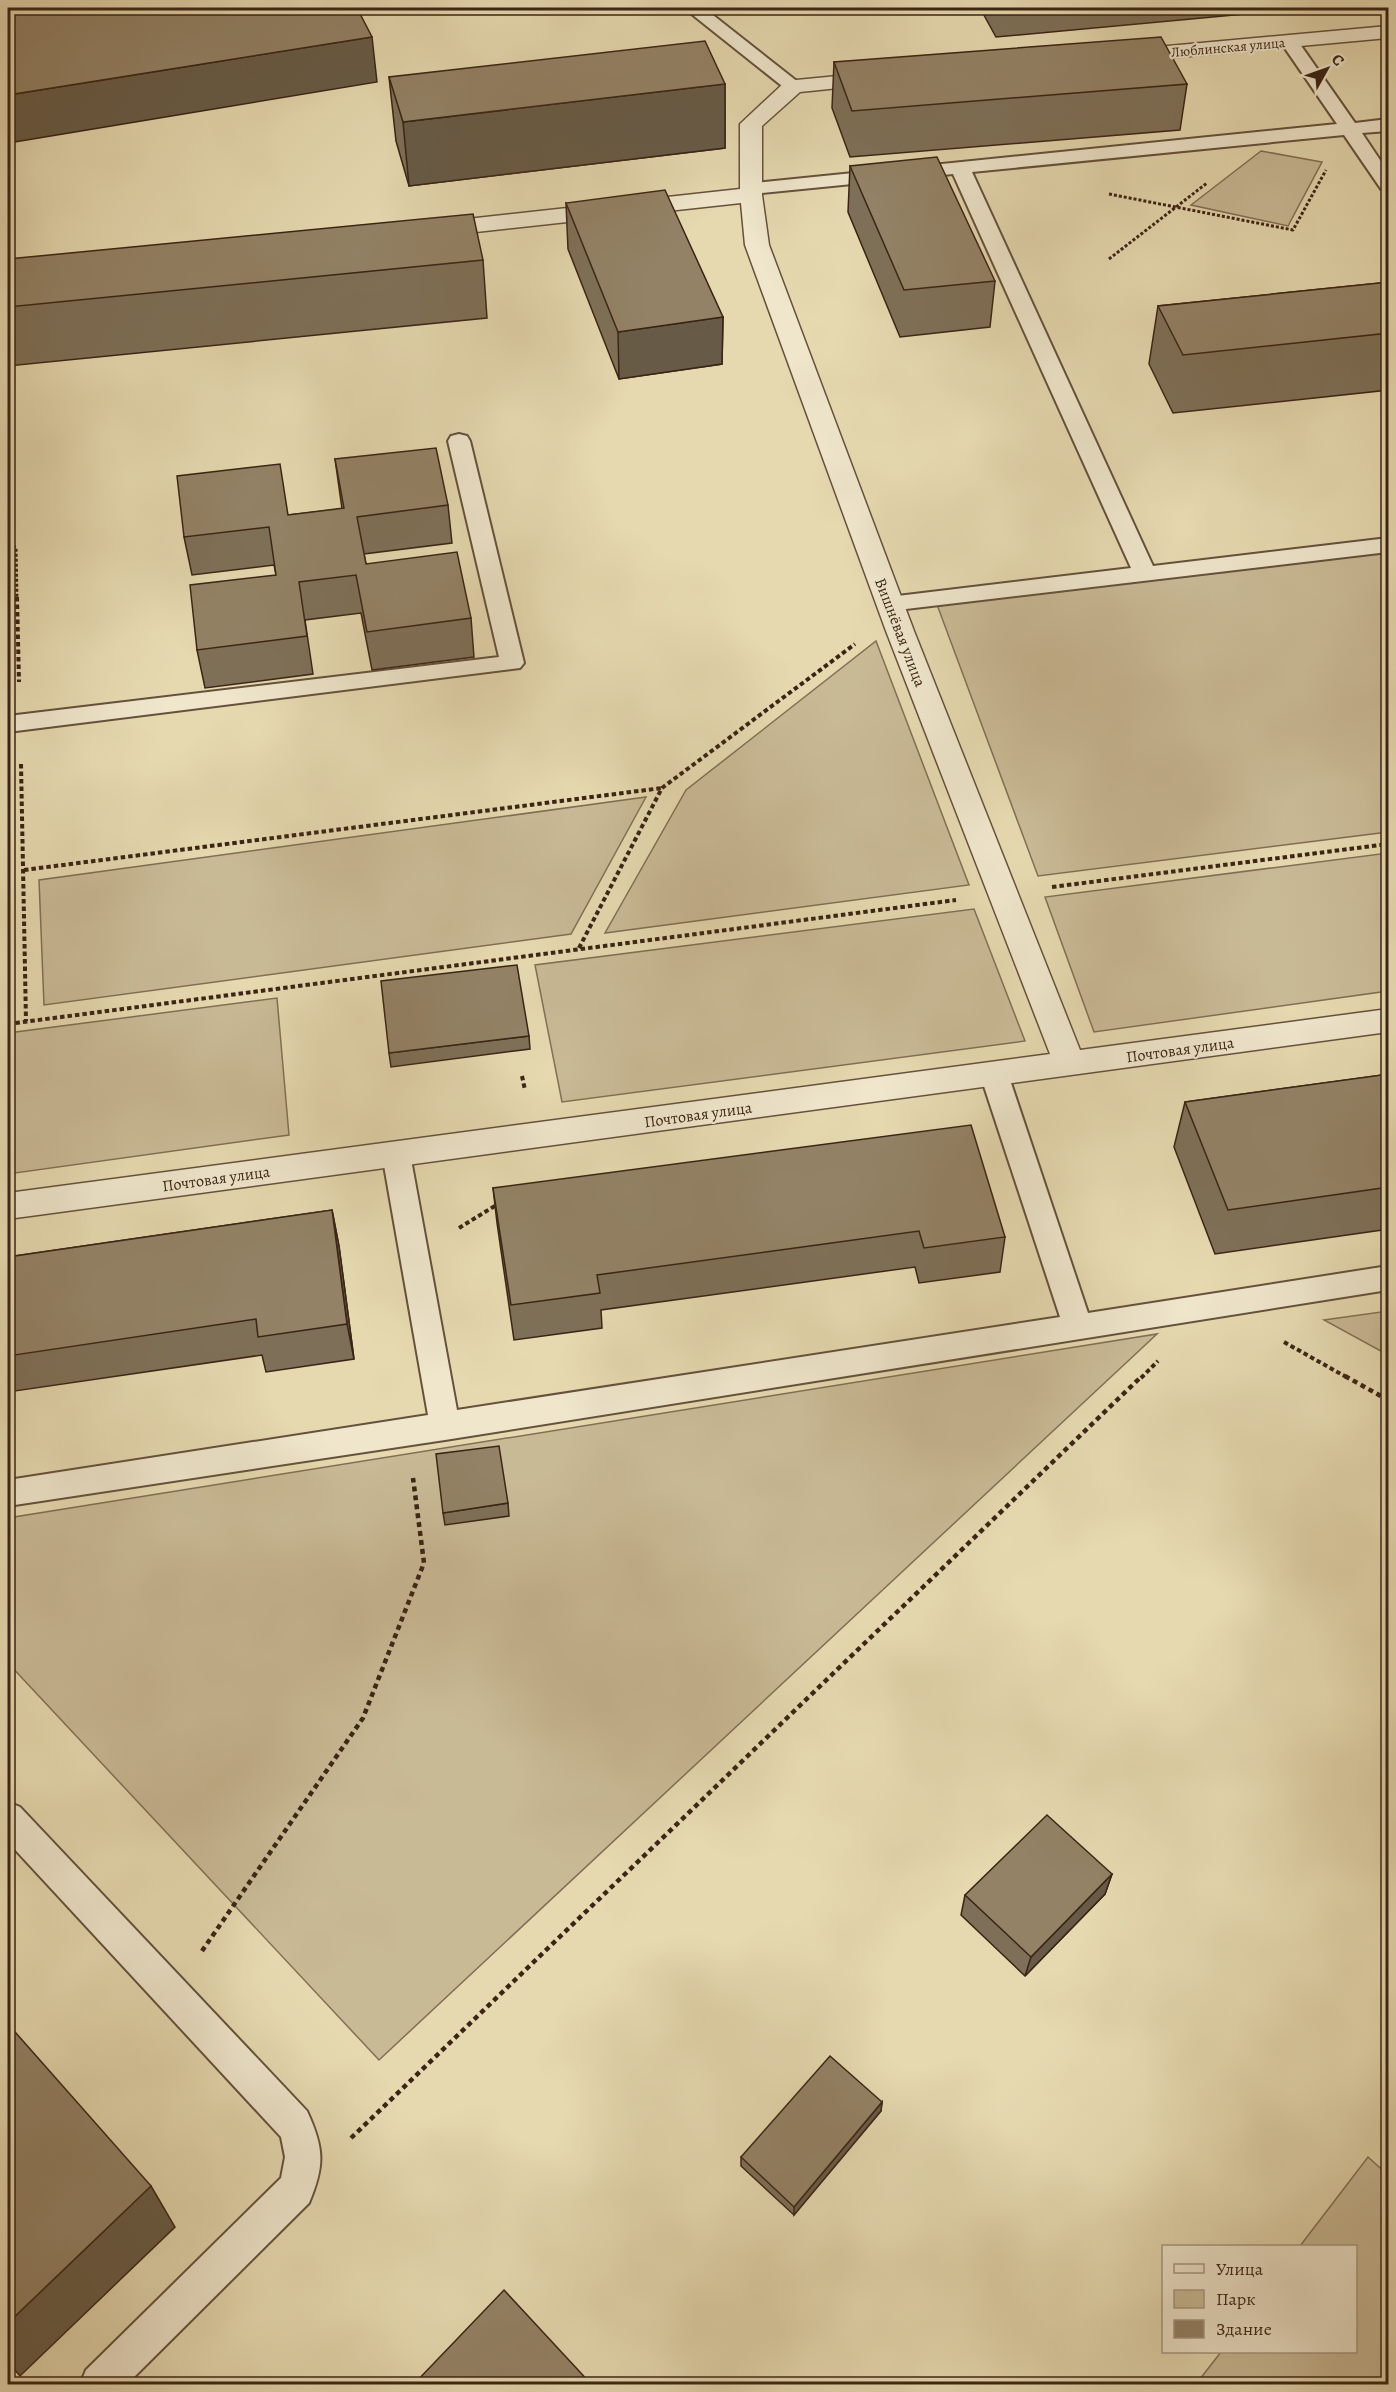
<svg xmlns="http://www.w3.org/2000/svg" width="1396" height="2392" font-family="Alegreya,serif">
<rect width="100%" height="100%" fill="#e6d9b0"/>
<filter id="stains"><feTurbulence type="fractalNoise" baseFrequency=".00333" numOctaves="4"/><feColorMatrix values="0 0 0 0 .2 0 0 0 0 .09 0 0 0 0 .02 0 0 0 .5 -.17"/></filter>
<radialGradient id="worn" r=".72"><stop offset=".6" stop-color="#630" stop-opacity="0"/><stop offset="1" stop-color="#630" stop-opacity=".3"/></radialGradient>
<g fill="#c9ba96" stroke="#826f56" stroke-width="1.5">
<path d="M1261 151 1322 162 1288 226 1191 205Z"/>
<path d="M1388 552V832L1038 876 936 602Z"/>
<path d="M876 641 969 885 605 933 686 790Z"/>
<path d="M646 797 571 934 44 1005 39 880Z"/>
<path d="M1388 853V991L1094 1032 1045 897Z"/>
<path d="M974 909 1025 1041 562 1102 535 965Z"/>
<path d="M277 998 289 1135 8 1174V1033Z"/>
<path d="M1388 1311V1355L1324 1320Z"/>
<path d="M1157 1334 379 2060 8 1663V1518Z"/>
<path d="M1368 2157 1388 2175V2384H1196L1221 2352H1356V2246H1300Z"/>
</g>
<g fill="none" stroke-linecap="round" stroke-linejoin="round">
<g stroke="#65513c" stroke-width="4">
<g id="lane">
<path d="M684 8H704L803 86 794 92 787 90Z"/>
<path d="M1289 36 1295 37 1355 123 1388 119V131L1362 133 1388 172V191L1381 189 1344 135 972 172 1153 566 1388 538V552L889 611 881 609 877 604 881 599 889 597 1131 568 953 174 751 194 744 192 741 188 744 184 1337 124 1280 41Z"/>
<path d="M459 434 467 436 470 441 524 663 520 668 8 732V716L499 657 448 441 451 436Z"/>
<path d="M994 1064 1004 1067 1008 1074 1088 1313 1388 1266V1290L445 1440 8 1506V1480L428 1415 382 1154 386 1146 396 1143 406 1146 410 1154 457 1410 1060 1317 980 1074 984 1067Z"/>
<path d="M8 1802 20 1807 307 2111C324 2148 325 2165 309 2203L127 2384H80L86 2370 281 2178 285 2157 281 2137 8 1842Z"/>
</g>
</g>
<g stroke="#65513c" stroke-width="3">
<g id="street">
<path d="M1388 26V38L1124 62 1117 60 1113 56 1117 52 1124 50Z"/>
<path d="M879 72 887 73 890 78 887 83 800 92 762 126V195L769 245 914 631 1080 1050 1388 1009V1032L8 1219V1193L1050 1054 886 631 745 245 741 203 431 237 423 235 420 230 423 225 431 223 740 189V124L786 81Z"/>
</g>
</g>
<g stroke="#3a2415" stroke-width="3" stroke-dasharray="3 2" stroke-linecap="butt">
<path d="M1109 194 1293 230 1326 170"/>
<path d="M1109 259 1207 183"/>
<path d="M8 545 16 547 17 599"/>
</g>
<g stroke="#3a2415" stroke-width="4" stroke-dasharray="4.5 3" stroke-linecap="butt">
<path d="M17 597 19 682"/>
<path d="M21 764 26 1021"/>
<path d="M24 870 662 788"/>
<path d="M1052 887 1388 844"/>
<path d="M579 948 662 788 855 644"/>
<path d="M8 1024 956 900"/>
<path d="M522 1076 525 1090"/>
<path d="M459 1228 498 1204"/>
<path d="M1284 1342 1348 1378"/>
<path d="M1141 1378 1158 1361"/>
</g>
<g stroke="#3a2415" stroke-width="4.5" stroke-dasharray="5 4" stroke-linecap="butt">
<path d="M1345 1376 1388 1400"/>
<path d="M202 1951 363 1718 424 1563 413 1478"/>
<path d="M351 2138 1142 1376"/>
</g>
<use href="#lane" fill="#efe6cc" fill-rule="evenodd"/>
<use href="#street" fill="#efe6cc" fill-rule="evenodd"/>
</g>
<g fill="#7e7058" stroke="#3a2415" stroke-width="1.5">
<path d="M980 8H1309L996 37Z"/>
<path d="M834 62 1187 84 1180 130 850 157 832 108Z"/>
<path d="M389 77 725 84V148L409 186 396 141Z"/>
<path d="M850 166 995 281 990 327 900 337 848 212Z"/>
<path d="M566 203 723 317 722 364 619 379 568 249Z"/>
<path d="M8 259 483 260 487 318 8 366Z"/>
<path d="M1389 282V390L1173 413 1149 364 1158 306Z"/>
<path d="M335 459 448 505 452 543 364 554 366 564 471 618 474 657 372 670 361 613 305 620 313 674 205 688 197 650 276 575 274 565 192 575 184 537 288 515 342 509Z"/>
<path d="M529 1036 530 1049 391 1067 389 1053Z"/>
<path d="M1389 1074V1229L1215 1254 1174 1147 1185 1102Z"/>
<path d="M493 1188 1005 1237 1000 1272 919 1283 915 1267 601 1310 602 1328 514 1340 497 1223Z"/>
<path d="M332 1210 339 1246 354 1359 266 1372 262 1355 8 1392V1257Z"/>
<path d="M508 1503 509 1516 445 1525 443 1513Z"/>
<path d="M1112 1874 1105 1894 1025 1976 961 1915 965 1895Z"/>
<path d="M882 2102 881 2111 794 2215 741 2166V2157Z"/>
</g>
<g fill="#675b47" stroke="#3a2415" stroke-width="1.5">
<path d="M372 37 377 82 8 143V95Z"/>
<path d="M725 84V148L409 186 403 122Z"/>
<path d="M723 317 722 364 619 379 618 332Z"/>
<path d="M332 1210 339 1246 354 1359 347 1324Z"/>
<path d="M1112 1874 1105 1894 1025 1976 1031 1957Z"/>
<path d="M882 2102 881 2111 794 2215V2207Z"/>
<path d="M151 2186 175 2227 20 2376 8 2362V2323Z"/>
</g>
<g fill="#938266" stroke="#3a2415" stroke-width="1.5">
<path d="M8 8H357L372 37 8 95Z"/>
<path d="M1161 37 1187 84 852 111 834 62Z"/>
<path d="M705 41 725 84 403 122 389 77Z"/>
<path d="M937 157 995 281 904 290 850 166Z"/>
<path d="M665 190 723 317 618 332 566 203Z"/>
<path d="M473 214 483 260 8 307V259Z"/>
<path d="M1389 282V333L1183 355 1158 306Z"/>
<path d="M436 448 448 505 357 517 366 564 457 552 471 618 367 632 356 575 299 582 307 636 197 650 190 585 276 575 269 527 184 537 177 476 280 464 288 515 344 508 335 459Z"/>
<path d="M517 965 529 1036 389 1053 381 981Z"/>
<path d="M1389 1074V1187L1228 1210 1185 1102Z"/>
<path d="M971 1125 1005 1237 924 1248 919 1231 597 1275 600 1293 511 1305 493 1188Z"/>
<path d="M332 1210 347 1324 258 1337 256 1319 8 1356V1257Z"/>
<path d="M499 1446 508 1503 443 1513 436 1454Z"/>
<path d="M1047 1815 1112 1874 1031 1957 965 1895Z"/>
<path d="M8 2024 151 2186 8 2323Z"/>
<path d="M830 2056 882 2102 794 2207 741 2157Z"/>
<path d="M504 2290 592 2385H413Z"/>
</g>
<g text-anchor="middle" stroke-width="4.5" stroke-linejoin="round" paint-order="stroke">
<g font-size="14" fill="#3a2415" stroke="#efe6cc">
<text transform="translate(1228 47) rotate(-5)" y="5">Люблинская улица</text>
</g>
<g font-size="16" fill="#3a2415" stroke="#efe6cc">
<text transform="translate(901 632) rotate(69)" y="6">Вишнёвая улица</text>
<text transform="translate(1180 1049) rotate(-8)" y="6">Почтовая улица</text>
<text transform="translate(698 1114) rotate(-8)" y="6">Почтовая улица</text>
<text transform="translate(216 1178) rotate(-8)" y="6">Почтовая улица</text>
</g>
</g>
<rect width="1396" height="2392" fill="none" stroke="#e6d9b0" stroke-width="30"/>
<rect x="9" y="9" width="1378" height="2374" fill="none" stroke="#3a2415" stroke-width="3"/>
<rect x="15" y="15" width="1366" height="2362" fill="none" stroke="#3a2415" stroke-width="1.5"/>
<rect x="1162" y="2245" width="195" height="108" fill="#efe6cc" stroke="#a79883" stroke-width="1.5"/>
<rect x="1174" y="2264" width="30" height="9" fill="#efe6cc" stroke="#a79883" stroke-width="1.5"/>
<text x="1216" y="2275" font-size="18" fill="#3a2415">Улица</text>
<rect x="1174" y="2290" width="30" height="18" fill="#c9ba96" stroke="#a79883" stroke-width="1.5"/>
<text x="1216" y="2305" font-size="18" fill="#3a2415">Парк</text>
<rect x="1174" y="2320" width="30" height="18" fill="#938266" stroke="#a79883" stroke-width="1.5"/>
<text x="1216" y="2335" font-size="18" fill="#3a2415">Здание</text>
<g transform="translate(1327 69) rotate(50)" stroke="#efe6cc" stroke-width="4.5" paint-order="stroke">
<path d="M0-4.5L10 22L0 15L-10 22Z" fill="#3a2415"/>
<text y="-9" font-size="16" font-weight="bold" text-anchor="middle" fill="#3a2415">С</text>
</g>
<rect width="100%" height="100%" filter="url(#stains)"/>
<rect width="100%" height="100%" fill="url(#worn)"/>
</svg>
